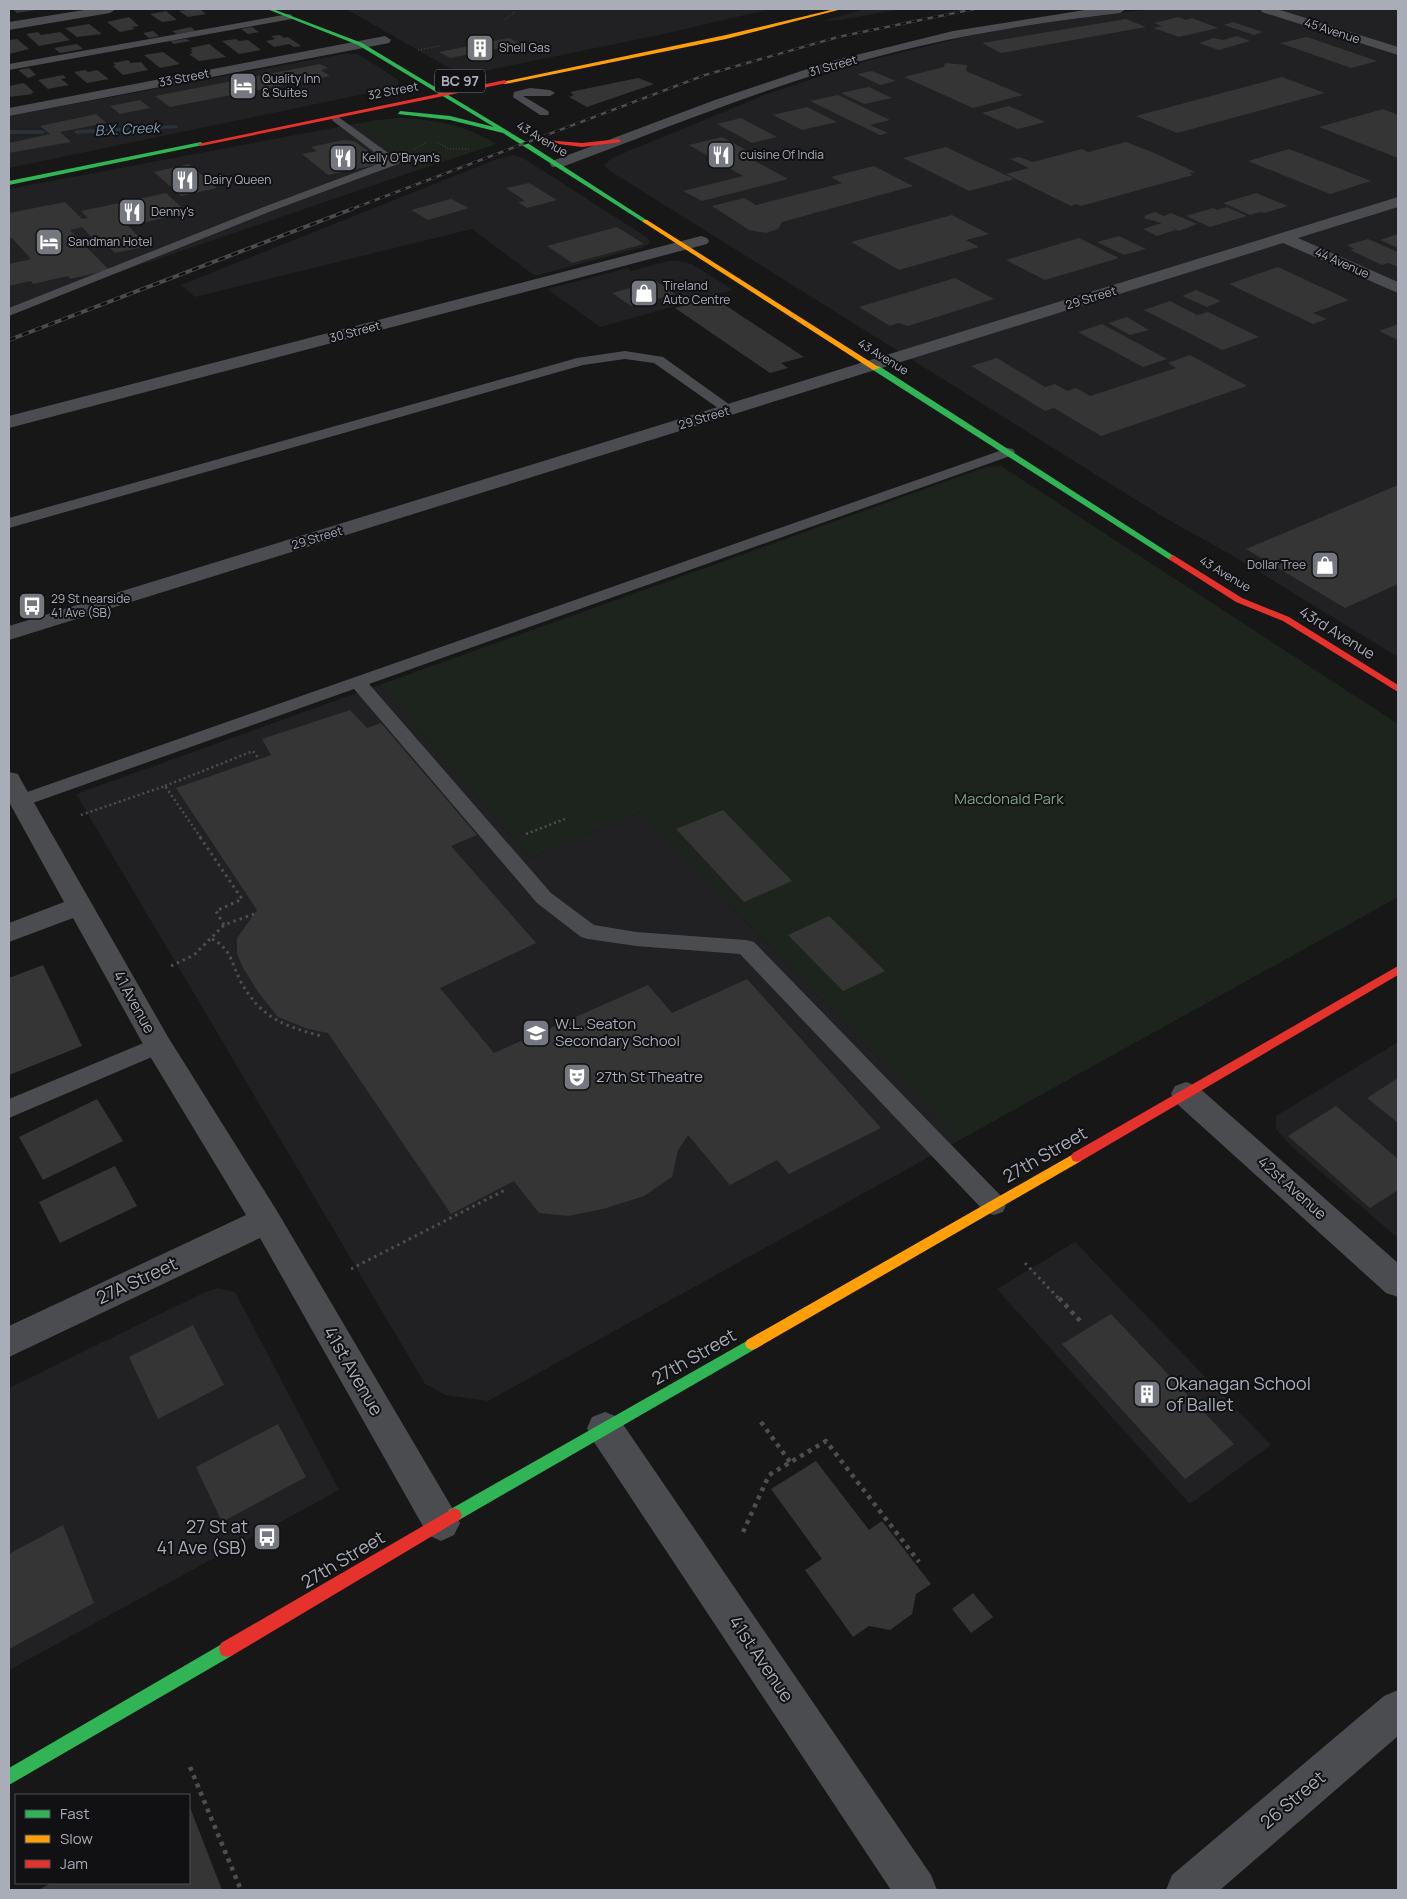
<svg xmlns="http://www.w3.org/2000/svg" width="1407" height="1899" font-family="Manrope,sans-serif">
<rect width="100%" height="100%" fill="#171717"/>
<g fill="#212123">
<path d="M346 9H770L659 35 484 71 465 72 449 68Z"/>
<path d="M864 9H902L840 20 823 21Z"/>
<path d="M1156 9H1398V657L1228 553 1165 518 610 171 604 165 612 158 767 94 866 61 1026 22Z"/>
<path d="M344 54H357L366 59 397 79 399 84 388 89 9 168V116Z"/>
<path d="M354 124 418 170 9 310V189Z"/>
<path d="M514 155 523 158 648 238 650 243 643 247 535 276 472 229 195 297 181 285 497 159Z"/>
<path d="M668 261H678L692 264 733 290 600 327 547 289 628 268 631 271Z"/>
<path d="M379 685 530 858 640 812 958 1141 488 1401 446 1395 425 1384 76 794Z"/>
<path d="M1398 1042V1238L1293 1148 1276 1129V1116Z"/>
<path d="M1075 1242 1271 1445 1190 1504 997 1289Z"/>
<path d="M218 1288 235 1292 339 1490 9 1670V1388L203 1293Z"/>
</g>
<g fill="#1d241e">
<path d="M398 118C433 119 466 125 496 144L418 170 354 124 378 120Z"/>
<path d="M1001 466 1398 724V897L958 1141 640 812 530 858 379 685 986 467Z"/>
</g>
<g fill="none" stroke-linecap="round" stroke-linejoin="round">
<g fill="#2a3239" fill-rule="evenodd">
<path d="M176 125 178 128 77 134 74 132 77 130Z"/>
<path d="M9 130H42L45 132 42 134H9Z"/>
</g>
</g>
<g fill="#353536">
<path d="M12 9H36V10L17 13Z"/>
<path d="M191 9H200L206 14 188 17 179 11Z"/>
<path d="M166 11 177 20 162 22 150 14Z"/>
<path d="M129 17 139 26 132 27 135 29 120 32 107 22Z"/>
<path d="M1178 17 1186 20 1192 18 1218 28 1179 37 1153 28 1162 26 1154 23Z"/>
<path d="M1126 19 1146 27 1001 53 982 43Z"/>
<path d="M1233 22 1263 32 1254 35 1224 25Z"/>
<path d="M89 24 102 34 77 37 65 28Z"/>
<path d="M191 27 195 31 177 34 172 31Z"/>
<path d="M252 27 259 32 248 34 241 29Z"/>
<path d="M153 31 159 36 149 38 143 33Z"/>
<path d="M38 32 41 35 60 32 70 40 39 46 26 34Z"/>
<path d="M280 35 284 38 288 37 301 46 294 47 289 44 274 47 266 41 275 39 271 36Z"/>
<path d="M1237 36 1250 41 1219 50 1199 43 1214 38 1223 40Z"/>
<path d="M1307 37 1377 61 1351 68 1280 43Z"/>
<path d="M9 38 11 40 17 39 29 49 9 54Z"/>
<path d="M509 38 521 44 450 58 439 52Z"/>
<path d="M187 39 190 41 174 44 170 41Z"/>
<path d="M236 39 239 41 248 40 261 50 239 54 222 41Z"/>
<path d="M77 44 83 49 60 53 54 48Z"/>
<path d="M209 44 226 57 199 61 189 54 193 53 190 51 193 50 190 48Z"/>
<path d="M163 52 180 64 160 68 144 55Z"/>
<path d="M128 60 131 63 141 62 148 70 123 75 113 66 116 65 113 63Z"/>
<path d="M945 63 967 65 966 71 1023 95 973 108 904 77 944 67Z"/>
<path d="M320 64 328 68 321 70 330 76 170 107 155 96Z"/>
<path d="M29 68 36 75 28 78 18 70Z"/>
<path d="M85 70 88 72 97 70 109 79 87 83 74 72Z"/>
<path d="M872 71 896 81 880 85 857 74Z"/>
<path d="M63 75 66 78 61 79 69 85 48 89 38 80Z"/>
<path d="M1282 77 1325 93 1177 133 1136 116Z"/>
<path d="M638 78 654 84 587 107 569 97 574 95 570 92Z"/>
<path d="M24 83 34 92 31 93 33 94 9 97V86Z"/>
<path d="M869 87 892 98 864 104 841 93Z"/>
<path d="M838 95 890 120 870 125 888 133 880 135 810 101Z"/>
<path d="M140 100 150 108 120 114 110 106Z"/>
<path d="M1009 106 1045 122 1018 129 982 113Z"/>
<path d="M807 107 837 122 802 130 773 115Z"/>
<path d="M1383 109 1398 115V158L1319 127Z"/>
<path d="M96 114 106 123 60 132 71 142 9 153V143L50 134 40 126Z"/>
<path d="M741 118 777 137 752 143 717 124Z"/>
<path d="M722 137 763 159 755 161 788 179 702 201 683 191 743 176 689 145Z"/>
<path d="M343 140 354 141 385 163 328 175 302 154 317 151 311 147Z"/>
<path d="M1126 142 1152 152 1195 172 1189 173 1193 175 1081 206 1076 204 1071 206 1006 174 1029 168 1010 159 1019 157 1033 162 1082 149 1088 152Z"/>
<path d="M946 147 1014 179 969 191 903 158Z"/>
<path d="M1289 149 1341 169 1371 181 1330 194 1248 161Z"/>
<path d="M189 164 217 188 181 196 154 172Z"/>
<path d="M874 166 913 186 782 222 778 229 766 233 749 230 712 206 744 198 756 205 842 183 831 177Z"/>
<path d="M529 183 557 200 527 208 518 202 525 201 506 188Z"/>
<path d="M166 193 188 213 128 226 148 246 115 253 97 235 91 237 82 227 70 230 109 270 70 279 68 276 33 284 31 281 9 286V264L31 259 12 238 9 239V213L65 202 82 219 88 218 81 211Z"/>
<path d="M1256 193 1288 206 1264 213 1261 212 1250 215 1223 203Z"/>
<path d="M451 199 469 208 428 220 411 210Z"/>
<path d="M1227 207 1247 216 1210 227 1186 216 1213 208 1217 210Z"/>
<path d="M1155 212 1164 216 1171 213 1197 224 1179 231 1171 227 1176 230 1157 236 1143 229 1162 223 1143 218 1146 217 1144 216Z"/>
<path d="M952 215 989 234 966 240 979 247 899 270 851 242Z"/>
<path d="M617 227 644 244 572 263 547 246Z"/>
<path d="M1398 234V248L1380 240Z"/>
<path d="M1119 236 1146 249 1124 255 1097 242Z"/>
<path d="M1079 238 1119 258 1045 280 1006 260Z"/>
<path d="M1368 239 1398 252V267L1388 263 1382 265 1350 250 1355 249 1347 245Z"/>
<path d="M1278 267 1349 300 1313 313 1327 319 1313 324 1229 284Z"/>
<path d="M955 278 994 299 908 326 898 323 890 326 859 307Z"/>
<path d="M656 281 675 294 631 306 612 293Z"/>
<path d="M1196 290 1221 301 1207 307 1182 296Z"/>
<path d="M719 301 804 357 781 363 788 368 770 373 675 308 693 303 698 306Z"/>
<path d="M1170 301 1197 315 1208 312 1259 337 1222 350 1144 310Z"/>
<path d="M1127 317 1149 330 1130 335 1108 323Z"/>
<path d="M1102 324 1167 359 1143 367 1078 332Z"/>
<path d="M1398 324V340L1379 331Z"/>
<path d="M1190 355 1247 386 1101 436 1054 408 1045 411 971 366 997 358 1045 387 1055 384 1067 391 1076 388 1090 396 1176 368 1168 363Z"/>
<path d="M1398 485V584L1345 608 1246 549Z"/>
<path d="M350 710 367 728 381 723 477 835 451 846 536 943 440 988 494 1053 648 985 672 1013 747 979 881 1128 789 1174 777 1160 730 1185 688 1135 678 1150 672 1177 644 1196 603 1209 568 1216 539 1213 514 1181 451 1214 328 1033 308 1029 278 1017 258 992 242 966 237 953V938L257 910 176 788 271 755 262 739Z"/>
<path d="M723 810 792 881 744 902 676 829Z"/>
<path d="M829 916 885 971 843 991 788 935Z"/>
<path d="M43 965 82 1046 9 1075V978Z"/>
<path d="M1398 1078V1123L1367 1098Z"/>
<path d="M97 1099 123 1141 43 1180 19 1137Z"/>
<path d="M1336 1106 1398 1159V1190L1370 1208 1288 1136Z"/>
<path d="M115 1166 137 1206 60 1243 39 1202Z"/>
<path d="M1111 1314 1234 1444 1185 1479 1062 1344Z"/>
<path d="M193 1325 224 1385 158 1419 129 1357Z"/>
<path d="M278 1424 306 1477 222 1522 196 1467Z"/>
<path d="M816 1461 869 1530 882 1521 931 1584 916 1594 912 1614 890 1630 869 1626 853 1637 805 1570 822 1559 771 1489Z"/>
<path d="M63 1525 94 1603 9 1649V1554Z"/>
<path d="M973 1593 993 1617 971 1633 952 1609Z"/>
<path d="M189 1805 222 1890H38L51 1883H189Z"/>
</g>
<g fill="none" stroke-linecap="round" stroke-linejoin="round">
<g stroke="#4d4e52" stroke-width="1" stroke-dasharray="1 2" stroke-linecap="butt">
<path d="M505 20 515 12"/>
<path d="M418 50 440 46"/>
<path d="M437 142 449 149H471"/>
<path d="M414 149 427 142"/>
</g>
<g stroke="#4d4e52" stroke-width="2.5" stroke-dasharray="2 3" stroke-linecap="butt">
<path d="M165 786 253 751 259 759"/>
<path d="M81 815 165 786 201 838"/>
<path d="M526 834 565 819"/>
</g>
<g stroke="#4d4e52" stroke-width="3" stroke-dasharray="2.5 4" stroke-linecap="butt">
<path d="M200 837 242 899 216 911 224 925"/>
<path d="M212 939C231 948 232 965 241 982 261 1018 284 1026 321 1036"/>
<path d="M171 966 194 955 224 925 254 914"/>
<path d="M1025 1263 1060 1300"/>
<path d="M351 1269 505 1190"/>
</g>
<g stroke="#4d4e52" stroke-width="4.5" stroke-dasharray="4 5" stroke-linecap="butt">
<path d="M1059 1298 1082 1323"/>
<path d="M761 1422 790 1462"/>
<path d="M743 1532 769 1475 826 1441 919 1562"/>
<path d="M190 1767 241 1890"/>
</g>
<g fill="#4b4c50" fill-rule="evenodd">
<path d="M289 14 292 15V19L9 70V64Z"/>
<path d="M530 88 550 90 555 93 550 96H523L548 111 549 113 548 115H540L513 97 514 92Z"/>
<path d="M337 116 398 160 400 162 398 164 269 212 9 316V308L261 208 386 161 333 121 332 119Z"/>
<path d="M625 351 663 357 737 410 735 413H725L654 363 625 359 583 365 9 528V518L577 358Z"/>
<path d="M1008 448 1013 449 1015 452 1013 455 369 684 551 893 594 925 636 932 746 940 754 942 1003 1198 1006 1205 1003 1212 994 1215 985 1212 740 954 636 946 588 939 581 937 537 903 354 689 27 805 20 807 13 805 10 801 13 797Z"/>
<path d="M158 1037 166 1039 169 1045 166 1051 9 1118V1099Z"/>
</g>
<g fill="#4b4c50" fill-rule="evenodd">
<path d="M90 9H116L110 13 9 30V22Z"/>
<path d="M1091 9H1126L1120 13C1025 24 929 40 837 68 744 96 653 133 562 167H552L550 164 552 161 715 100 828 62 953 31Z"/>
<path d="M1260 9H1277L1398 47V55L1262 12Z"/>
<path d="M385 36 391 40 389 43 9 116V108Z"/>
<path d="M1398 197V207L1298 238 1398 282V293L1283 243 9 640V626Z"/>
<path d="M701 236 707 238 709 241 707 244 9 428V416Z"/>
<path d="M9 772 18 774 21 780 168 1037 277 1211 454 1511 460 1523 454 1535 441 1541 428 1535 260 1238 9 1357V1326L246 1215 148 1053 73 918 9 942V923L64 902 9 802Z"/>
<path d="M1186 1082 1197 1086 1398 1263V1297L1386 1293 1175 1102 1171 1094 1175 1086Z"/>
<path d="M605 1412 618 1417 931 1875 937 1890H891L592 1439 587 1428 592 1417Z"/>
<path d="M1398 1690V1736L1220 1890H1166L1172 1875 1384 1696Z"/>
</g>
<g fill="#30b455" fill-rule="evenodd">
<path d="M267 9H273L362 43 526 142 648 221 643 222 503 133 450 120 398 114 400 111 450 116 494 127 358 45Z"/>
<path d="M201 142 203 145 9 185V181Z"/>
<path d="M873 366H879L1177 558 1173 561 1170 560 873 370Z"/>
<path d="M752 1338 757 1340 759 1344 757 1348 459 1520 454 1522 449 1520 446 1515 449 1510Z"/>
<path d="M227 1641 233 1643 235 1649 233 1655 9 1785V1768Z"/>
</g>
<g fill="#ff9f0a" fill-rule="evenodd">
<path d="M835 9H842L726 39 505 84 502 82 726 35Z"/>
<path d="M643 220H647L880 368 873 370 643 222Z"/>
<path d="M1077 1152 1081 1153 1083 1157 1081 1161 757 1348 752 1350 747 1348 745 1344 747 1340Z"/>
</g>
<g fill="#e5322d" fill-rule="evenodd">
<path d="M505 80 507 83 201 146 198 144Z"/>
<path d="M619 139 621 142 582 147 542 142 545 140 582 143Z"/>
<path d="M1173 555 1242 598 1289 617 1398 685V692L1283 621 1236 602 1170 560 1169 558Z"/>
<path d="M1398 966V975L1081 1161 1077 1162 1073 1161 1071 1157 1073 1153Z"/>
<path d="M454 1508 459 1510 462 1515 459 1520 233 1655 227 1657 221 1655 219 1649 221 1643Z"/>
</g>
<g stroke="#4b4c4f" stroke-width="2.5">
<path id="rail-far1" d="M349 210 705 75 838 37 974 9"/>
</g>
<g stroke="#4b4c4f" stroke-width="4">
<path id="rail" d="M9 340 352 209"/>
</g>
<use href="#rail-far1" stroke="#111113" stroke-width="2" stroke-dasharray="5.5" stroke-linecap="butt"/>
<use href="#rail" stroke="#111113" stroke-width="2.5" stroke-dasharray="7" stroke-linecap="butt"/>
</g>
<defs>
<g id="building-square" transform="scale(1.4375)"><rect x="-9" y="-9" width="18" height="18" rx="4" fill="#757880" stroke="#111113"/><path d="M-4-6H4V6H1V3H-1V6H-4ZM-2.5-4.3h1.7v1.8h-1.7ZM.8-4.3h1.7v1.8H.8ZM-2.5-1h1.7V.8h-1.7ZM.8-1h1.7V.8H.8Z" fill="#fff"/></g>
<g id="hotel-square" transform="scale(1.4375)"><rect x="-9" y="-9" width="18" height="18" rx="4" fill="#757880" stroke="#111113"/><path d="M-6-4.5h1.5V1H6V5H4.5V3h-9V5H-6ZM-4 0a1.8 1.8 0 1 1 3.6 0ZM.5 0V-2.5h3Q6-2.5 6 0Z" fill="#fff"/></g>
<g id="restaurant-square" transform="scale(1.4375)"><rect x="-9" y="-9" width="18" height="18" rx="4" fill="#757880" stroke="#111113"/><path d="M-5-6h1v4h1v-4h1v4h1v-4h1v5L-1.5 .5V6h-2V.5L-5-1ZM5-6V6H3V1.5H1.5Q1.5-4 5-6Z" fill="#fff"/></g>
<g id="shop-square" transform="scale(1.4375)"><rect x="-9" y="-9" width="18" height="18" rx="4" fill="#757880" stroke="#111113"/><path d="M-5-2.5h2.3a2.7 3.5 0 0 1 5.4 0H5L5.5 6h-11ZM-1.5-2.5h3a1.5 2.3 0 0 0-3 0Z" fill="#fff"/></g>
<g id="bus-square" transform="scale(1.4375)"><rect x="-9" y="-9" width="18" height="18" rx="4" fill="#757880" stroke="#111113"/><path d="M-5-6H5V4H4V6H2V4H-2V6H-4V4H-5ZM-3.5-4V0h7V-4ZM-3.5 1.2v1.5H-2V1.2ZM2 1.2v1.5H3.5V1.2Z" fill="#fff"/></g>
<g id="school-square" transform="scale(1.4375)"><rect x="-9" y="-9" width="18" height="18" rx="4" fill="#757880" stroke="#111113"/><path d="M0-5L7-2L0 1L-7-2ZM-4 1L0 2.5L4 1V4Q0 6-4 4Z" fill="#fff"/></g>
<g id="theatre-square" transform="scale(1.4375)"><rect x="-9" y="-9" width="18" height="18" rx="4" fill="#757880" stroke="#111113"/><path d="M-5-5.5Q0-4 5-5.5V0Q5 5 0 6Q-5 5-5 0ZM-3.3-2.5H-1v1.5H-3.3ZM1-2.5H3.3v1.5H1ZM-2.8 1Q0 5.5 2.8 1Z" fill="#fff"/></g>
</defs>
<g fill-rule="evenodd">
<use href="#building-square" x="480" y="48"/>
<use href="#hotel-square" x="243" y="86"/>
<use href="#restaurant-square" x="721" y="155"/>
<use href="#restaurant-square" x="343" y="158"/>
<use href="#restaurant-square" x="185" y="180"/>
<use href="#restaurant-square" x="132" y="212"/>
<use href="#hotel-square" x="49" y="242"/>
<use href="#shop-square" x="644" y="293"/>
<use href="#shop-square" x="1325" y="565"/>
<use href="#bus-square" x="32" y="606"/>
<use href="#school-square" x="536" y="1033"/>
<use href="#theatre-square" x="577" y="1077"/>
<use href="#building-square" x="1147" y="1394"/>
<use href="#bus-square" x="267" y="1537"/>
</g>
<g text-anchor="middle" stroke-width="4" stroke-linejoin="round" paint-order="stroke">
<g font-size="12" fill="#a8adb8" stroke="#111113">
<text transform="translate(1332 31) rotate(18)" y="4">45 Avenue</text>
<text transform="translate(833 66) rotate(-16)" y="4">31 Street</text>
<text transform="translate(184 78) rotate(-11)" y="4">33 Street</text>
<text transform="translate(393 91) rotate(-11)" y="4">32 Street</text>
<text transform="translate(542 139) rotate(31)" y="4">43 Avenue</text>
<text transform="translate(1342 263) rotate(24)" y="4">44 Avenue</text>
<text transform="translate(1091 298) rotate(-17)" y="4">29 Street</text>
<text transform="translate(355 332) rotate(-15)" y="4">30 Street</text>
<text transform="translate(883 357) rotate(32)" y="4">43 Avenue</text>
<text transform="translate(704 418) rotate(-17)" y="4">29 Street</text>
<text transform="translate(317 538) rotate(-17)" y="4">29 Street</text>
<text transform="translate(1225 574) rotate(31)" y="4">43 Avenue</text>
</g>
<g font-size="12" fill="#a8adb8" stroke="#111113" text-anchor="start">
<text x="499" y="52">Shell Gas</text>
<text x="262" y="83">Quality Inn<tspan x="262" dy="14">&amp; Suites</tspan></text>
<text x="740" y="159">cuisine Of India</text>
<text x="362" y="162">Kelly O'Bryan's</text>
<text x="204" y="184">Dairy Queen</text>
<text x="151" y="216">Denny's</text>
<text x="68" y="246">Sandman Hotel</text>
<text x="663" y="290">Tireland<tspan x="663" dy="14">Auto Centre</tspan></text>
<text x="1306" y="569" text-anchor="end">Dollar Tree</text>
<text x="51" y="603">29 St nearside<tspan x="51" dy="14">41 Ave (SB)</tspan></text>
</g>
<rect fill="#111113" stroke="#7b7e86" stroke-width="1" x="435" y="69.5" width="50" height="23" rx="4"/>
<g font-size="14" font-weight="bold" fill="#a8adb8">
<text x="460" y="86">BC 97</text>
</g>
<g font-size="14" font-style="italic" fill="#7f9bb3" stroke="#111113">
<text transform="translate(127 129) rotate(-3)" y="5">B.X. Creek</text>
</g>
<g font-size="15" fill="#a8adb8" stroke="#111113">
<text transform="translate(1337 633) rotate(32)" y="5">43rd Avenue</text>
<text transform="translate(134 1002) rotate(61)" y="5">41 Avenue</text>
<text transform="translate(1292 1188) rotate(42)" y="5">42st Avenue</text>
</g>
<g font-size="15" fill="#7fa381" stroke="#111113">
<text x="1009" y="804">Macdonald Park</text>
</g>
<g font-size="15" fill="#a8adb8" stroke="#111113" text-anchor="start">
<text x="555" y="1029">W.L. Seaton<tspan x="555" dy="17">Secondary School</tspan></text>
<text x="596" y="1082">27th St Theatre</text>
</g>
<g font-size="18" fill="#a8adb8" stroke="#111113">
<text transform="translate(1045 1155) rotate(-30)" y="6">27th Street</text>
<text transform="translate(137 1281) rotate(-25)" y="6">27A Street</text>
<text transform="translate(694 1357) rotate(-30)" y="6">27th Street</text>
<text transform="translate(353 1371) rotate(60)" y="6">41st Avenue</text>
<text transform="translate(343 1560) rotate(-31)" y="6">27th Street</text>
<text transform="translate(761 1659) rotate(56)" y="6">41st Avenue</text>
<text transform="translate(1293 1800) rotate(-40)" y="6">26 Street</text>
</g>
<g font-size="18" fill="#a8adb8" stroke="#111113" text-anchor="start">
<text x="1166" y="1390">Okanagan School<tspan x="1166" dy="21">of Ballet</tspan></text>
<text x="248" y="1533" text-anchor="end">27 St at<tspan x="248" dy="21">41 Ave (SB)</tspan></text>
</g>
</g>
<rect width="1407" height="1899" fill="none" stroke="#a8adb8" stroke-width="20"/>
<rect x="15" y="1794" width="175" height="90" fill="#111113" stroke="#4d4f55"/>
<rect x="25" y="1810" width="25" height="8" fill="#30b455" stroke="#4d4f55"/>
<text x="60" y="1819" font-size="15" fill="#a8adb8">Fast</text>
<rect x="25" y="1835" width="25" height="8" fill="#ff9f0a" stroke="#4d4f55"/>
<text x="60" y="1844" font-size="15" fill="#a8adb8">Slow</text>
<rect x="25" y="1860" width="25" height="8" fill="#e5322d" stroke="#4d4f55"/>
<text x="60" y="1869" font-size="15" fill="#a8adb8">Jam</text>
</svg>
